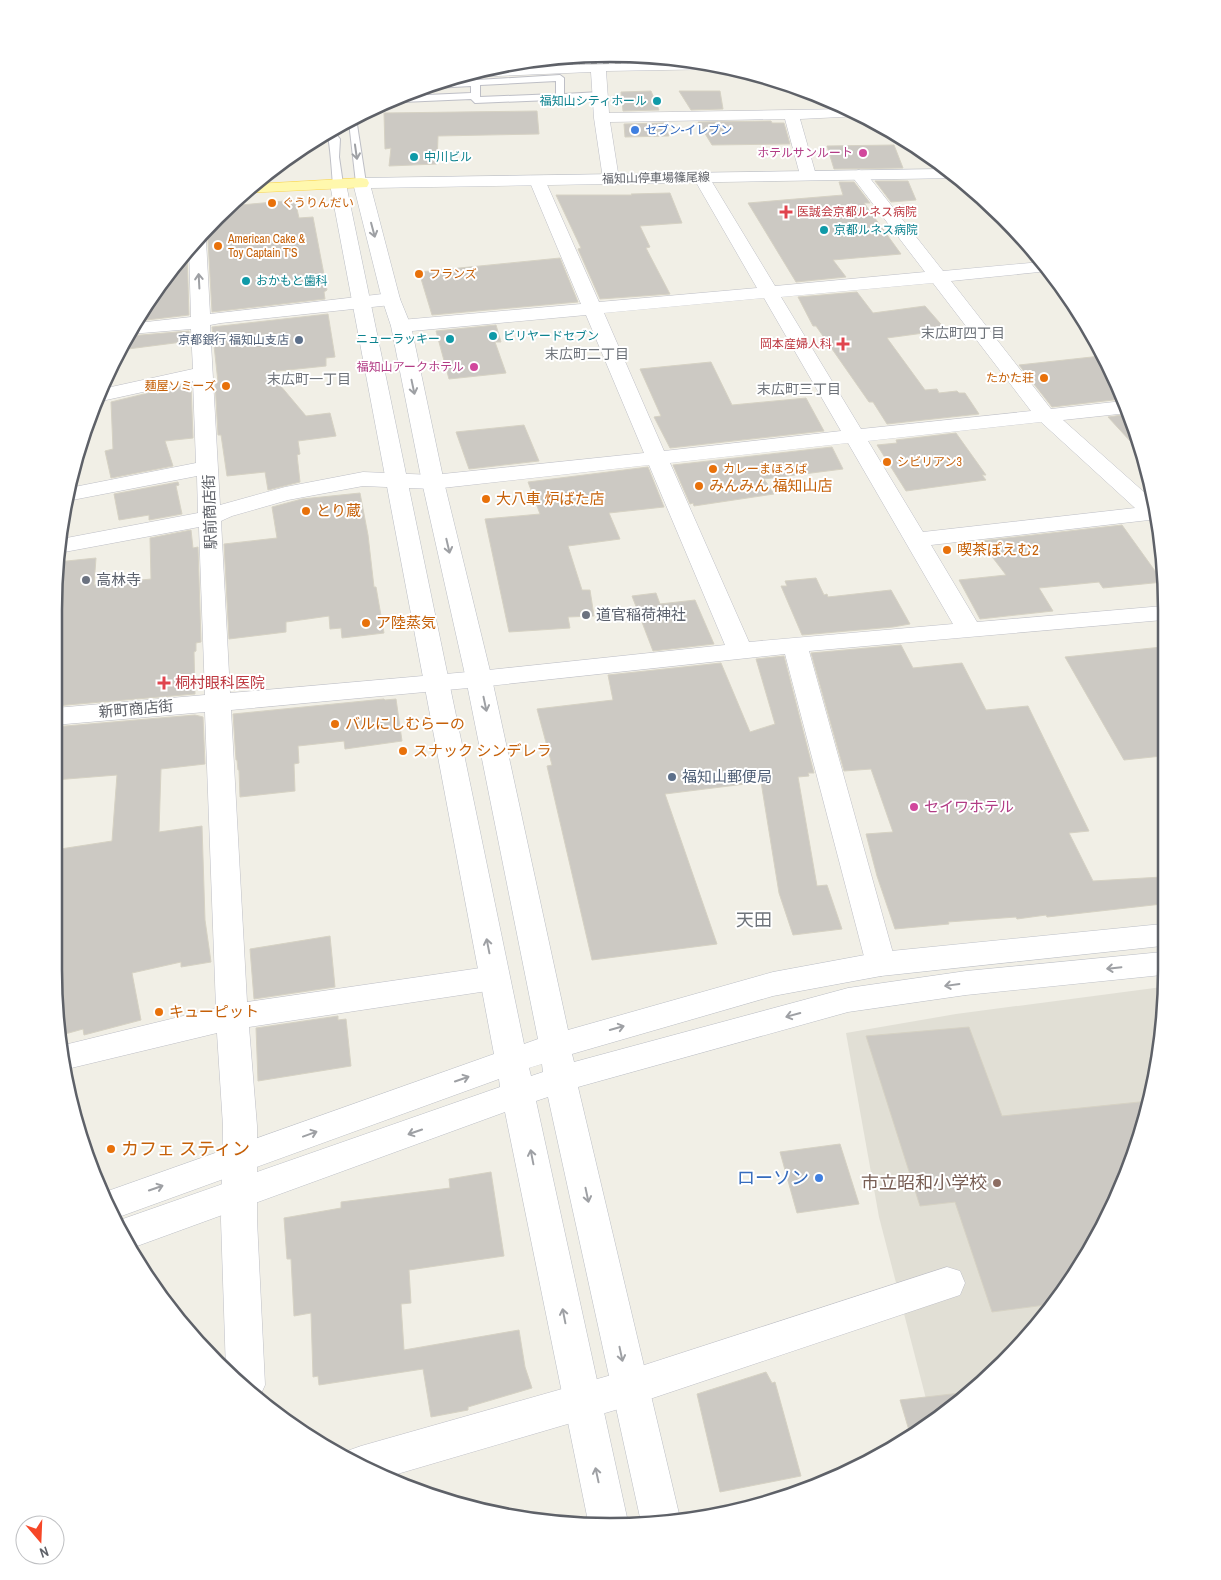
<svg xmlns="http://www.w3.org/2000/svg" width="1221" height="1580" font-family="'Archivo Narrow','Noto Sans JP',sans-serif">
<rect width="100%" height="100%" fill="#f1efe6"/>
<path fill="#e1dfd5" d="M1162 987V1042L1138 1149 1074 1279 1004 1363 932 1422 879 1217 846 1033 956 1014Z"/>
<g fill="#ccc9c3" stroke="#d6d2c4">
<path d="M651 91 659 110 623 111 621 92Z"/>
<path d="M679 91H720L723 109 691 110Z"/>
<path d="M537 111 539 134 438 136 437 164 389 166 391 148 385 149 384 113Z"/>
<path d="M771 121 772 123H784L790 144 712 145 698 122Z"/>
<path d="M664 123 669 136 625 137 624 124Z"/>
<path d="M894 145 903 168 834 169 827 146Z"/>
<path d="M875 181H908L916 200 891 202Z"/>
<path d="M839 182H854L870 203H864L901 254 833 260 846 277 796 282 748 203 843 195Z"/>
<path d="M670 193 682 223 640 226 650 247 646 248 670 294 600 299 578 249 581 248 556 195H632L631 194Z"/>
<path d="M295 200 299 218 313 217 327 290 324 292 325 299 212 312 208 240 201 235 217 217 230 206Z"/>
<path d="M187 251 189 315 138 321 169 272Z"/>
<path d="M560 258 578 302 432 315 419 272Z"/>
<path d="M857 292 873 313 925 306 946 330 887 338 925 390 937 389 939 393 957 391 959 393H965L979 414 887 424 873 402H869L816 326H813L798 297Z"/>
<path d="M328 314 335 357 326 358V366L269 372 306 416 330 413 336 436 298 441 300 454 297 455 300 482 268 490 265 472 227 476 221 435H218L215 382H218L212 327Z"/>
<path d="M496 325 501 342H495L506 373 449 379 436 331Z"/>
<path d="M189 331 190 341 120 350 129 336Z"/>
<path d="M1101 356 1122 399 1052 407 1019 365Z"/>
<path d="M711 362 732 405 806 398 824 431 670 448 654 417 661 416 640 369Z"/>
<path d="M191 385 193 438 165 441 173 466 111 478 105 451 113 449 111 402 173 387Z"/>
<path d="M1129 414 1138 431 1142 454 1108 417Z"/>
<path d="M524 425 539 461 469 469 456 432Z"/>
<path d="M956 433 986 475H982L986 480 906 491 877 445 897 443 896 440Z"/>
<path d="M832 447 843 469 764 479 774 494 694 506 693 503 690 504 673 465Z"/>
<path d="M648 467 664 507 609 513 620 539 568 546 582 590H590L594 616 568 617 570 628 509 632 485 519 540 514 528 482Z"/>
<path d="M178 482 179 485 176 486 182 514 149 520V515L119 520 114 494Z"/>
<path d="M360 493 368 535 374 587H376L384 633 342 638 341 628 330 629 329 616 286 622V632L229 639 224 544 277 538 272 507 302 499Z"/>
<path d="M1122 525 1163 582 1103 588 1099 582 1039 588 1053 611 980 619 959 580 1006 575 980 541Z"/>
<path d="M191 530 193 548 198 547 201 642 196 643V651L194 652 195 694 55 706V574L57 562 96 558 94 585 151 579 150 538Z"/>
<path d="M816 578 824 595 827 594 828 597 891 590 910 624 893 627 802 635 781 586H787L785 581Z"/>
<path d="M656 593 660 604 695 600 714 644 653 651 632 596Z"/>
<path d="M901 645 913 668 962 663 986 710 1028 706 1089 831 1069 833 1093 881 1162 877V904L1047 917 1046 915 1017 919 1016 917 948 922 949 924 895 929 877 876 866 834 893 832 871 769 844 771 811 653Z"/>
<path d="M1162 647V756L1124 760 1065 657Z"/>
<path d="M784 656 814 773H808L809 776 798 777 817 886 827 885 842 929 793 935 779 893 761 782 665 794 717 944 592 960 547 766 552 765 537 709 613 700 608 675 721 663 750 732 775 724 756 659Z"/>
<path d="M384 699 385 700 396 699 402 741 345 749 344 741 298 746 299 763 294 764 295 791 240 797 239 770H238L237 760H236L233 714Z"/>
<path d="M195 715 203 717 205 764 161 769 159 832 202 826 205 920 211 962 181 967V962L132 973 141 1020 84 1035 83 1029 65 1034 62 1016H60L54 970V850L112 841 117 775 54 780V727Z"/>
<path d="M330 936 335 987 254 999 250 949Z"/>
<path d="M338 1016V1020L346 1019 351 1066 258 1081 256 1028Z"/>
<path d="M969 1027 1002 1116 1149 1101 1138 1149 1074 1279 1053 1304 992 1312 955 1202 920 1206 866 1036Z"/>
<path d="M840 1144 859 1204 797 1213 780 1152Z"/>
<path d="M491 1172 504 1256 409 1270 411 1303 401 1304 404 1350 519 1330 525 1367 532 1388 468 1407V1410L431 1417 423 1369 319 1385 318 1376 313 1377 311 1313 294 1316 291 1259H287L284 1218 341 1208V1202L450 1188 449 1179Z"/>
<path d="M766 1372 772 1383 775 1382 801 1476 720 1492 697 1394Z"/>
<path d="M969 1392 920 1433 911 1437 900 1400Z"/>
</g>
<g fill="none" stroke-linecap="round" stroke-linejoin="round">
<g stroke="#bebfc6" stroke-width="2">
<g id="lane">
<path d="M560 75 564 78V94L600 92 604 95 600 98 475 103 471 99 402 102 398 99V96L406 94V96L471 93V86L434 88 430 86 444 82ZM556 81V94L480 97V85Z"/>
<path d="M356 118 366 183 361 186 356 183 349 122Z"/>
<path d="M333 130 340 139 339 157 343 184 338 187 333 184C332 174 330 139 327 134Z"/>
</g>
</g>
<g stroke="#bebfc6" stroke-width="1">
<g id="street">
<path d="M604 54 605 63 686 61 727 67 721 69 606 71 609 113 847 109 861 116 800 119 816 175 814 178H802L800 175 785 119 610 122 619 179 617 183H605L603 179 594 118 591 72 473 77 467 75 491 68 590 63V56Z"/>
<path d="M859 170 865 172 943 271 1041 262 1049 271 951 281 1051 409 1123 401 1128 413 1063 420 1154 501 1159 522 1149 520 931 545 977 622 1163 606V620L809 651 896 964 892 972 881 976 870 972 866 964 785 654 479 687 231 710 247 1002 494 966 505 970 509 978 505 986 494 990 249 1027 257 1126V1220L265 1385 260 1396 226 1371 221 1220 223 1126 217 1033 67 1069 64 1045 216 1008 205 712 54 725 55 708 205 695 199 527 59 553 61 539 198 513 197 476 67 501 69 488 196 463 193 381 97 402 102 389 193 369 191 329 130 334 137 323 191 317 189 249 200 236 206 240 210 314 391 293 398 295 400 299 398 303 391 305 221 323 210 325 220 505 285 487 363 472 433 475 644 453 586 315 401 332 394 330 391 326 394 322 401 320 581 304 529 180 531 176H543L545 180 599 302 757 288 693 177 695 173H707L709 177 775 286 925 272 851 175 853 172ZM933 283 1031 411 861 429 781 297ZM764 298 841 431 664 451 604 313ZM1041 422 1135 508 923 532 868 441ZM848 443 953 624 749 642 670 463ZM649 465 725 645 479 671 230 693 221 521 232 516 288 500 363 486 433 489Z"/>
<path d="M947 1267 960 1271 965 1283 960 1295 629 1406 387 1477 344 1457 347 1451 361 1446 629 1370Z"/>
</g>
</g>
<g stroke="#bbbec5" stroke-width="1">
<path id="secondary" d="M946 169 957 178 371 188 400 299 411 326 444 482 492 679 568 1030 773 972 881 952 1162 924V946L881 976 773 996 572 1054 574 1062 848 988 966 971 1162 952V975L966 995 848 1012 578 1087 680 1518 647 1525H642L641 1522 548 1097 536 1101 628 1522V1524L588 1521 505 1112 129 1249 117 1221 500 1087 499 1079 116 1218 105 1192 494 1054 330 184 332 180H344L346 184 524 1044 538 1039 466 679 422 482 391 326 382 299 353 183 355 179 361 178ZM542 1064 543 1072 531 1076 529 1068Z"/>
</g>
<g stroke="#fbd955" stroke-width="1">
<path id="primary" d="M361 178 367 179 369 183 367 187 246 193 257 184Z"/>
</g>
<use href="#lane" fill="#fff" fill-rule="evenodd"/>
<use href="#street" fill="#fff" fill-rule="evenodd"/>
<use href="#secondary" fill="#fff" fill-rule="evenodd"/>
<use href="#primary" fill="#fff8ad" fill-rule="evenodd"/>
<g stroke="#b7b8b9" stroke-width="3">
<g id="rail">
<path d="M604 54 620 55"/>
<path d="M501 65 684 61"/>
</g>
</g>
<use href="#rail" stroke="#fff" stroke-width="2" stroke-dasharray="6" stroke-linecap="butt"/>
</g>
<defs><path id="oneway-shaft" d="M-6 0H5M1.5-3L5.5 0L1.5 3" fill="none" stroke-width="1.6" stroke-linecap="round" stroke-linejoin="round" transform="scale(1.25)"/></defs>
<g stroke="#9ea0a4">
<use href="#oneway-shaft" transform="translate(356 152) rotate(82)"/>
<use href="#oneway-shaft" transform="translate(373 230) rotate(75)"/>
<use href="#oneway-shaft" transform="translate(199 281) rotate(-93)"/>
<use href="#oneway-shaft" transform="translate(413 387) rotate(78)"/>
<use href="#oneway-shaft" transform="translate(448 546) rotate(77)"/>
<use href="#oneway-shaft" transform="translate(485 704) rotate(78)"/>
<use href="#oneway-shaft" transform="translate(488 946) rotate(-101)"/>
<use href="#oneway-shaft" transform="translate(1114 968) rotate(174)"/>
<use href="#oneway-shaft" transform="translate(952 985) rotate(172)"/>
<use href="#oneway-shaft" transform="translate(793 1015) rotate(165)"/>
<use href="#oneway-shaft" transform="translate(617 1028) rotate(-16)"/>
<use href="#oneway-shaft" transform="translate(462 1079) rotate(-19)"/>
<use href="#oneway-shaft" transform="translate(415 1132) rotate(161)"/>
<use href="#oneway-shaft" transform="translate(310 1134) rotate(-20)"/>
<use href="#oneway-shaft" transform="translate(532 1157) rotate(-101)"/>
<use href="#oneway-shaft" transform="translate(156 1188) rotate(-19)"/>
<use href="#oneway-shaft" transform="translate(587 1195) rotate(78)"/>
<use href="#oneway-shaft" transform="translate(564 1316) rotate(-101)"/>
<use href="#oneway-shaft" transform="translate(621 1354) rotate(78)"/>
<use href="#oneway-shaft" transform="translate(597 1475) rotate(-102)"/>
</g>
<g fill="#0f9aa8" stroke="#fff" stroke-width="2">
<circle cx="657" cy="101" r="5"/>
<circle cx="414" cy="157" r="5"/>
<circle cx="824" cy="230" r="5"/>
<circle cx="246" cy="281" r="5"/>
<circle cx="493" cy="336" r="5"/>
<circle cx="450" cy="339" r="5"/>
</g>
<g fill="#3f7fe0" stroke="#fff" stroke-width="2">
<circle cx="635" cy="130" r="5"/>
<circle cx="819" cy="1178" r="5"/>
</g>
<g fill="#d1479c" stroke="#fff" stroke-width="2">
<circle cx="863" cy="153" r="5"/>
<circle cx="474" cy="367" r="5"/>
<circle cx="914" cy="807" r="5"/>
</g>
<g fill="#e8710a" stroke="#fff" stroke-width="2">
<circle cx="272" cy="203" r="5"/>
<circle cx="218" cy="246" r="5"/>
<circle cx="419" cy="274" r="5"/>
<circle cx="1044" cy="378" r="5"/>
<circle cx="226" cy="386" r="5"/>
<circle cx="887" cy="462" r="5"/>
<circle cx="713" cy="469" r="5"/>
<circle cx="699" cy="486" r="5"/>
<circle cx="486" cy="499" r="5"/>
<circle cx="306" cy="511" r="5"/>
<circle cx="947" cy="550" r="5"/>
<circle cx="366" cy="623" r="5"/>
<circle cx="335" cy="724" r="5"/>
<circle cx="403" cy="751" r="5"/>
<circle cx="159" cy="1012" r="5"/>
<circle cx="111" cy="1149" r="5"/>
</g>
<g fill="#e0444e" stroke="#fff" stroke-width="2">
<path d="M783.5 204.5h5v5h5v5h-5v5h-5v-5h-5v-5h5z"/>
<path d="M840.5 336.5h5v5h5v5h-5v5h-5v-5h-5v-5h5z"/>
<path d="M161.5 675.5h5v5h5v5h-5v5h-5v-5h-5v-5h5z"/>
</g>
<g fill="#5c6f8a" stroke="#fff" stroke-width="2">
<circle cx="299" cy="340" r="5"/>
<circle cx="672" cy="777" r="5"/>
</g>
<g fill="#6b7280" stroke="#fff" stroke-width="2">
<circle cx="86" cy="580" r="5"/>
<circle cx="586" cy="615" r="5"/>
</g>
<circle fill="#8d6e63" stroke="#fff" stroke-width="2" cx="997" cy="1183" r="5"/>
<g text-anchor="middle" stroke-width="4" stroke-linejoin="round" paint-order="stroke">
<g font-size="12" fill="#0d838f" stroke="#fff" text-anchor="start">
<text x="647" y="105" text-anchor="end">福知山シティホール</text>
<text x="424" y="161">中川ビル</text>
<text x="834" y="234">京都ルネス病院</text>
<text x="256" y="285">おかもと歯科</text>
<text x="503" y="340">ビリヤードセブン</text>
<text x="440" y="343" text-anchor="end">ニューラッキー</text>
</g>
<g font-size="12" fill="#366cbe" stroke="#fff" text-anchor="start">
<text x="645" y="134">セブン-イレブン</text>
</g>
<g font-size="12" fill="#b23c85" stroke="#fff" text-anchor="end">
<text x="853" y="157">ホテルサンルート</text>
<text x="464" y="371">福知山アークホテル</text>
</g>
<g font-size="12" fill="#5e6168" stroke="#fff">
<text transform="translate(656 178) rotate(-1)" y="4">福知山停車場篠尾線</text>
</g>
<g font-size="12" fill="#c56008" stroke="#fff" text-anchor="start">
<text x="282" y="207">ぐうりんだい</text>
<text x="228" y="243">American Cake &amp;<tspan x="228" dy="14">Toy Captain T'S</tspan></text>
<text x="429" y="278">フランズ</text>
<text x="1034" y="382" text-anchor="end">たかた荘</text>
<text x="216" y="390" text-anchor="end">麺屋ソミーズ</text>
<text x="897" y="466">シビリアン3</text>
<text x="723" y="473">カレーまほろば</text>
</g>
<g font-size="12" fill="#be3a42" stroke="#fff" text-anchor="start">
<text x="797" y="216">医誠会京都ルネス病院</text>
<text x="832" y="348" text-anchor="end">岡本産婦人科</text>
</g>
<g font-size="12" fill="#4e5e75" stroke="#fff" text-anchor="end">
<text x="289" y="344">京都銀行 福知山支店</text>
</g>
<g font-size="14" fill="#6e737a" stroke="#fff">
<text x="963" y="338">末広町四丁目</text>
<text x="587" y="359">末広町二丁目</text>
<text x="309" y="384">末広町一丁目</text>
<text x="799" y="394">末広町三丁目</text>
</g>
<g font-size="15" fill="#c56008" stroke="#fff" text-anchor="start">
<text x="709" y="491">みんみん 福知山店</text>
<text x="496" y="504">大八車 炉ばた店</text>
<text x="316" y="516">とり蔵</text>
<text x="957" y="555">喫茶ぽえむ2</text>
<text x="376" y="628">ア陸蒸気</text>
<text x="345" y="729">バルにしむらーの</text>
<text x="413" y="756">スナック シンデレラ</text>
<text x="169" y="1017">キューピット</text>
</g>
<g font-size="15" fill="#5e6168" stroke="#fff">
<text transform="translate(210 512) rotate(-92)" y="5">駅前商店街</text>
<text transform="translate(136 709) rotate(-5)" y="5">新町商店街</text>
</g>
<g font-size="15" fill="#5b616d" stroke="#fff" text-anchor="start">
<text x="96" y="585">高林寺</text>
<text x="596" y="620">道官稲荷神社</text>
</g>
<g font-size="15" fill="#be3a42" stroke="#fff" text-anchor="start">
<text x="175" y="688">桐村眼科医院</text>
</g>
<g font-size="15" fill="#4e5e75" stroke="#fff" text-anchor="start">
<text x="682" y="782">福知山郵便局</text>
</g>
<g font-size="15" fill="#b23c85" stroke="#fff" text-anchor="start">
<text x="924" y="812">セイワホテル</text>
</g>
<g font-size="18" fill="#6e737a" stroke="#fff">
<text x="754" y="926">天田</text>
</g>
<g font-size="18" fill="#c56008" stroke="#fff" text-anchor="start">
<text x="121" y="1155">カフェ スティン</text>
</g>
<g font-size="18" fill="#366cbe" stroke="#fff" text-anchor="end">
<text x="809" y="1184">ローソン</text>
</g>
<g font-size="18" fill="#785e54" stroke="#fff" text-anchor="end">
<text x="987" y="1189">市立昭和小学校</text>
</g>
</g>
<path d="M0 0H1221V1580H0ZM610 62H610A548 548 0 0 1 1158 610V970A548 548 0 0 1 610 1518H610A548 548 0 0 1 62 970V610A548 548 0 0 1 610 62Z" fill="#fff" fill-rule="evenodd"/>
<path fill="none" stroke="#5e6168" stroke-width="2.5" d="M610 62H610A548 548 0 0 1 1158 610V970A548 548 0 0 1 610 1518H610A548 548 0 0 1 62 970V610A548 548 0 0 1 610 62Z"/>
<g transform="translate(40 1540) rotate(161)"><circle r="24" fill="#ffffff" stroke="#bfc0c3"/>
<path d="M0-4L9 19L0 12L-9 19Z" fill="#f64727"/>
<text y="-8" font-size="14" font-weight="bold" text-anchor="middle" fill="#5e6168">N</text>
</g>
</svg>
